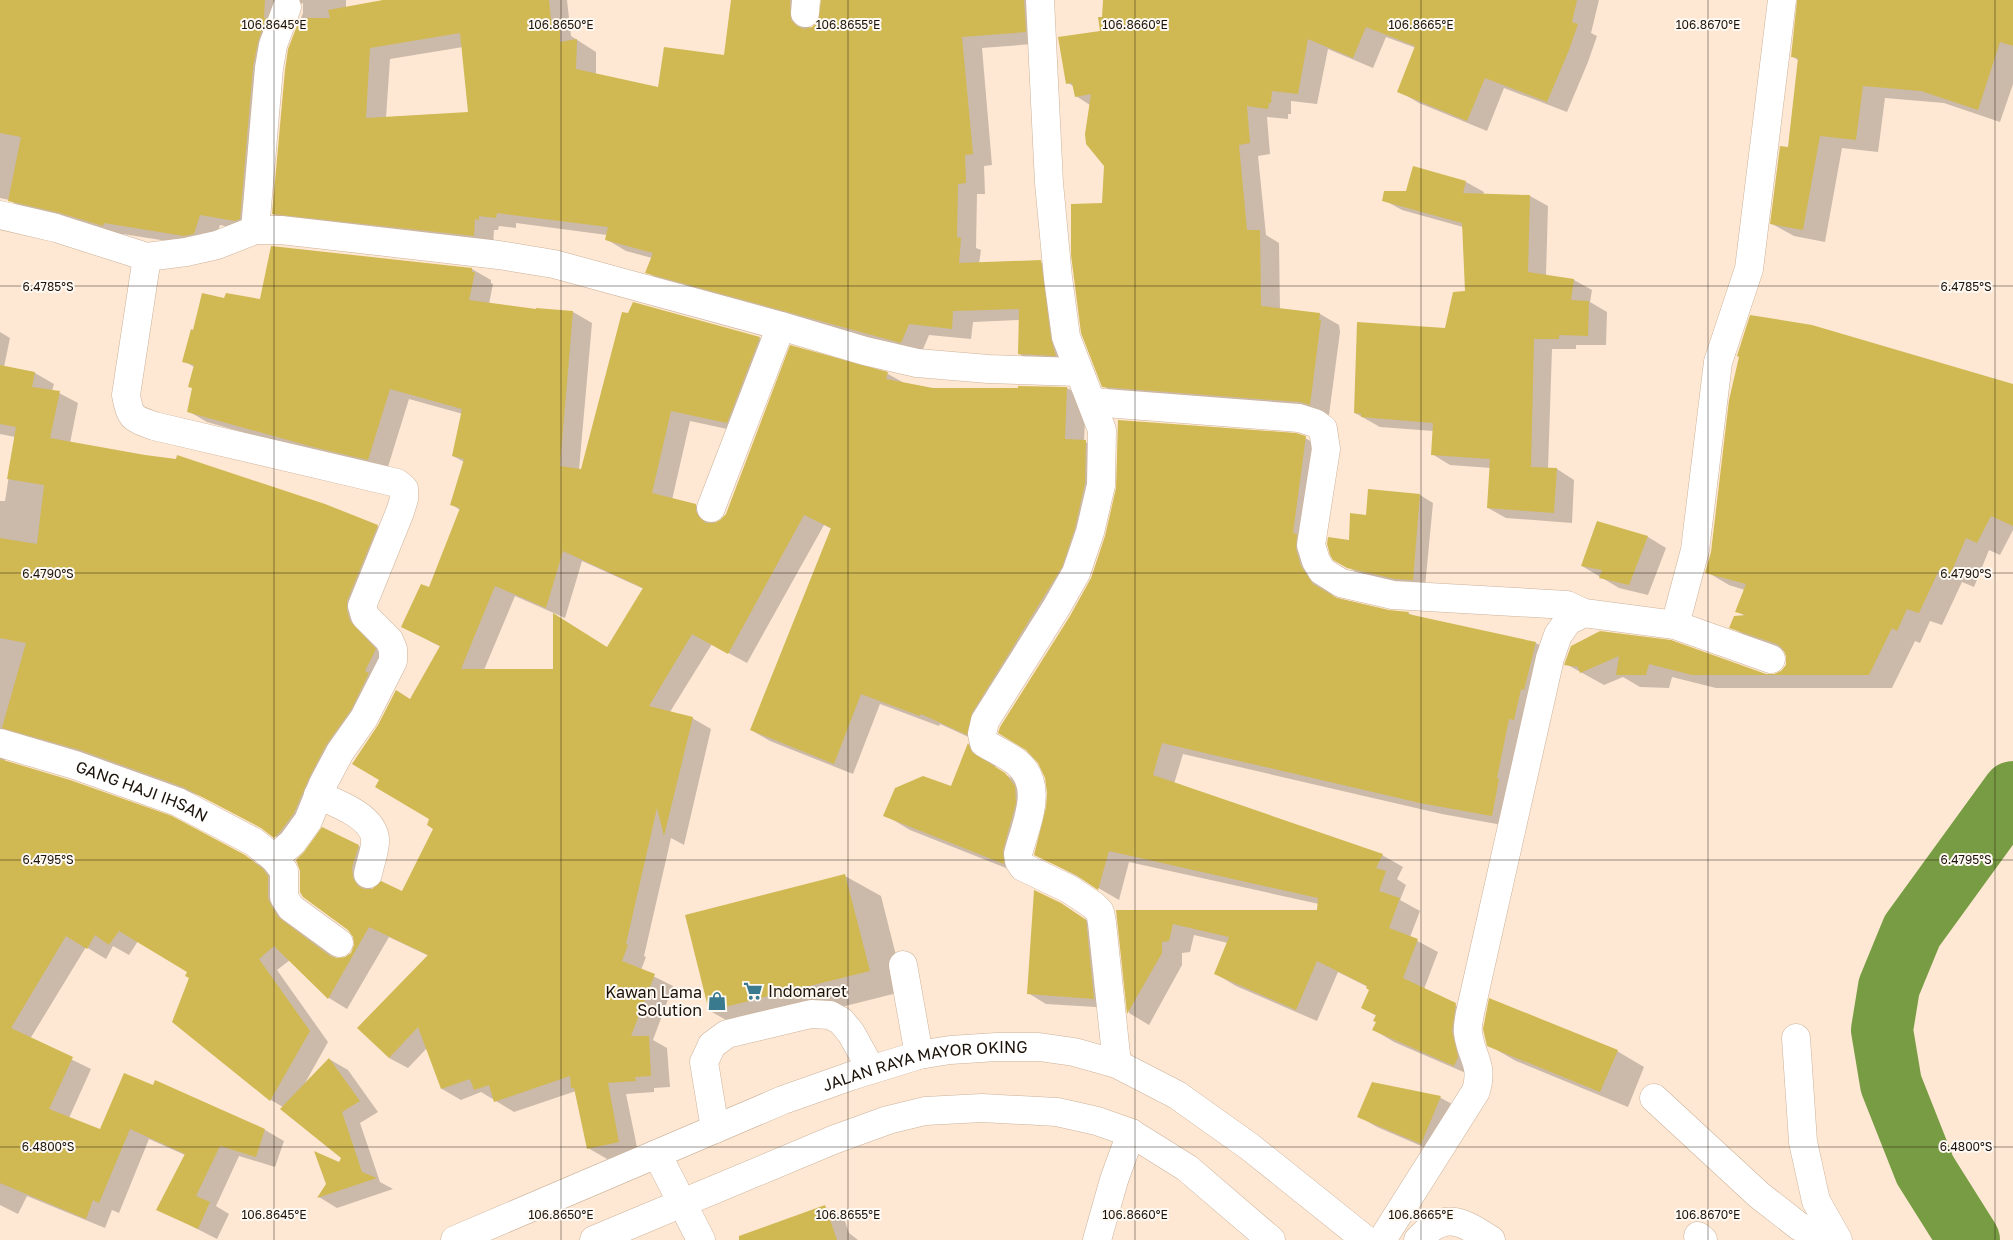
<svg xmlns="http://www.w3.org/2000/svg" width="2013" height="1240" font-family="'Golos Text',sans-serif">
<rect width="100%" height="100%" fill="#fee8d4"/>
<g fill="#0003" fill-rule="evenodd">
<path d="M0 0H346V8L390 0H567L571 36 596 52V75L659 89 725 56 732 0H815L809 24 810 29 819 22 823 0H1049L1045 43 982 48 992 165 984 166 985 194H977L976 248 981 250 979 264 1040 262 1060 273 1075 366 1039 365 1019 354 1020 320 973 322 971 339 929 335 921 354 666 283 646 272 652 258 626 251 606 239 607 235 516 223V228L499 226 498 230H494L493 247 293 225 273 214 289 49 303 13V3L297 6 292 12 255 232 220 225 213 245 205 247 123 234 122 237 29 212 9 200 0 198ZM463 47 470 113 386 118 390 59Z"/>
<path d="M1104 0H1599L1591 33 1597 36 1588 62 1567 112 1504 88 1487 131 1419 103 1399 91 1416 48 1386 37 1373 68 1328 49 1317 104 1291 101V114H1288V119L1267 117 1270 154 1258 156 1266 235 1279 243 1280 310 1320 314 1339 325 1340 332 1329 415 1321 413 1123 397 1103 386 1105 165 1090 105 1076 96 1073 86 1068 83 1102 32Z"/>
<path d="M1799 0H2003L2013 3V84L2000 122 1944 103 1885 98 1878 152 1842 148 1825 242 1794 236 1772 224 1790 149 1799 61 1792 56Z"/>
<path d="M1466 182 1484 192 1483 195 1530 196 1548 206 1546 276 1574 280 1592 290 1590 302 1607 312 1606 345H1576V349H1552L1548 469H1557L1574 480 1572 523 1506 518 1488 508 1491 468 1450 465 1432 454 1433 431 1380 427 1355 413 1446 330 1466 293 1463 227 1402 210 1384 200 1407 192Z"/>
<path d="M272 247 472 269 491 280V283L493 284 489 304 537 310V309L573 312 592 323 579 470 582 471 760 338 779 349 746 433 690 421 672 500 696 505 715 516V524L721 521 727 514 791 347 888 374 906 384 933 389 1067 388 1086 399 1084 441 1105 452 1104 494 986 745 940 724 939 726 880 704 853 774 770 741 751 730 832 529 824 525 747 663 712 644 670 712 692 718 711 729 684 845 671 838 644 956 646 957 641 970 673 986 653 1040 667 1048 670 1087 654 1088V1092L626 1094 638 1152 607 1159 588 1148 576 1091 514 1112 481 1092 461 1100 442 1089 427 1048 408 1068 389 1058 429 956 389 937 347 1009 329 998 290 960 277 970 328 1042 305 1083 329 1059 348 1070 378 1112 360 1123 380 1182 393 1189 337 1208 319 1197 343 1158 283 1107 271 1100 191 978 189 971 138 941 129 955 113 946 106 959 86 947 30 1039 91 1069 69 1118 101 1131 153 1087 155 1082 265 1130 284 1141 275 1167 239 1156 216 1206 229 1214 217 1239 158 1209 185 1155 149 1139 119 1213 112 1210 105 1228 27 1196 18 1214 0 1205V501H5L15 437 0 434V332L10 338 4 367 35 373 54 384 52 391 59 393 78 403 70 443 377 526 396 537 366 612 394 661 294 848 266 830 206 798 101 761 4 750 5 762 245 856 265 868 282 881 297 929 338 960 345 959 352 953 356 945 355 937 349 929 304 896 359 846 378 857 371 879 372 891 402 892 435 828 431 819 411 700 441 647 402 626 430 588 460 510 451 504 464 462 453 456 463 414 409 399 387 470 333 458 207 422 188 411 193 389 194 367 184 361 194 331 225 299 261 301ZM582 561 644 589 608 648 554 670H484L515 596 565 618Z"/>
<path d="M2013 385V530L2000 555 1989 550 1974 587 1962 582 1942 625 1930 621 1920 643 1915 641 1892 688H1716L1672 677 1669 688 1640 687 1623 677 1604 685 1566 664 1671 642 1766 675H1775L1782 672 1787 664 1786 652 1753 640 1731 627 1745 616 1737 611 1745 590 1729 585 1707 572Z"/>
<path d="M1305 438 1326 450 1322 579 1334 597 1389 611 1408 613 1414 616 1536 643 1556 655 1513 827 1442 814 1183 754 1174 784 1382 855 1403 867 1397 879 1406 885 1400 900 1420 911 1410 937 1438 952 1424 989 1476 1016 1475 1077 1394 1042 1374 1030 1377 1022V1016L1362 1008 1371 989 1368 987 1338 972 1317 1021 1236 986 1216 974 1228 943 1194 935 1190 952 1182 953V965L1149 1025 1129 1013 1117 911H1318L1319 904 1129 862 1119 900 1088 882 1035 854 1048 807 1071 616 1092 579Z"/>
<path d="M1369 491 1420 495 1433 503 1425 587 1361 575 1348 567 1350 541 1368 516Z"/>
<path d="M1597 522 1648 537 1666 548 1648 595 1619 588 1582 566Z"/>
<path d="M969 744 993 759 996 768 1001 772 1028 788 1029 877 910 830 885 815 952 788Z"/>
<path d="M845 876 881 896 905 991 746 1031 710 1011 686 916Z"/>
<path d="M1061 904 1104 931 1112 1008 1046 1004 1028 993Z"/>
<path d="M1488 1045 1617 1051 1644 1067 1628 1107 1516 1061Z"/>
<path d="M1373 1083 1441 1098 1459 1108 1440 1154 1377 1127 1358 1116Z"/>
<path d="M825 1207 844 1218 849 1233 858 1240H759Z"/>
</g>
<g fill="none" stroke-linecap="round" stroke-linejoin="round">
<path stroke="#789c43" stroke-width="62" d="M1969 1240 1925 1170 1891 1084 1882 1030 1889 987 1912 931 2013 792"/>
</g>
<g fill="#d0b953" fill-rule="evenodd">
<path d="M0 0H265L264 18H266L258 42 253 67 240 219 235 221 200 215 194 234 184 236 104 223 103 226 60 213 8 201 21 137 0 133Z"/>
<path d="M383 0H549L552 29 560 28V42L577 39 576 69 658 87 664 47 724 55 731 0H790L791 20 797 26 804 29 812 27 818 21 821 0H1024L1026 32 962 37 973 154 965 155 966 183 958 184 957 237 961 238 959 263 1041 260 1051 339 1056 356 1018 354 1019 309 953 311 952 329 909 324 901 343 645 273 653 253 605 240 608 227 497 213 496 218 479 216V220L475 219 474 236 272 214 285 70 288 49 300 18H330L328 10ZM460 33 468 112 366 118 370 48Z"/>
<path d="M1103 0H1577L1572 22 1578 24 1569 50 1547 102 1485 78 1467 121 1397 92 1415 46 1366 27 1353 58 1308 39 1298 94 1272 91 1271 103H1269L1268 109 1247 106 1250 143 1239 145 1247 230H1260L1261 306 1320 313 1319 320H1321L1310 405 1300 402 1102 387 1081 333 1071 255V204L1102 203 1104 166 1086 144 1085 134 1091 94 1075 97 1072 83 1066 84 1058 37 1100 31 1098 17H1102Z"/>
<path d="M1797 0H2013V46L2000 42 1978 110 1921 91 1863 86 1856 140 1820 136 1803 230 1770 224 1780 146 1788 147 1798 58 1791 57Z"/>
<path d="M1413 166 1466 181 1463 193 1530 195 1528 272 1574 279 1571 300 1589 301 1588 336 1559 335V339H1534L1531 467 1557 468 1554 513 1487 508 1490 459 1431 455 1433 423 1361 417V414L1354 413 1357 322 1445 328 1453 292 1465 291 1462 223 1382 201 1384 191H1406Z"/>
<path d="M271 246 472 268V272H475L469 300 536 309V308L573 311 560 466 581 469 622 312 628 313 633 302 760 337 727 423 671 411 652 493 696 504V511L699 517 706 523H714L720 520 726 514 790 345 888 372 886 379 933 388H1018V386L1067 387 1065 439 1086 440 1085 483 1075 528 1062 567 972 713 967 735 921 714 920 716 861 694 834 764 750 730 831 528 804 515 728 654 692 634 649 706 693 717 664 836 657 808 626 944 628 945 622 961 655 974 631 1036H649L651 1076 635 1077 636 1081 608 1083 619 1142 587 1149 574 1088H571L570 1076 494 1102 489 1085 474 1090 470 1079 441 1089 418 1027 389 1058 357 1028 428 955 369 927 328 999 274 946 259 959 310 1031 270 1101 172 1022 189 978 185 976 187 972 119 931 109 945 95 935 87 949 66 936 11 1028 73 1057 49 1109 100 1129 124 1073 153 1085 155 1080 265 1129 256 1157 220 1146 196 1196 210 1202 198 1229 156 1210 185 1154 130 1129 99 1203 93 1200 86 1219 0 1183V759L70 780 172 816 245 855 263 869 268 876V898L271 905 278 917 330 956 337 958 345 957 351 953 354 945 353 937 348 930 303 897 300 892V871L296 860 304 852 322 827 359 845 352 867 353 878 358 886 364 889H372L381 881 402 891 433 829 427 825 429 819 375 787 379 780 352 764 378 725 396 690 410 699 440 646 401 627 421 584 429 587 460 508 450 505 464 459 452 456 462 409 390 389 368 460 313 447 187 412 192 388 188 387 194 365 182 362 191 329 193 330 202 293 224 298 226 293 260 299ZM563 551 643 588 607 647 553 613V669H461L495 586 546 608Z"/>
<path d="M1750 315 1812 325 2013 384V526L1991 516 1977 543 1966 538 1950 575 1939 570 1919 613 1907 609 1897 631 1892 628 1869 675H1692L1649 664 1646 675H1616L1619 656 1580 673 1578 667 1564 665 1571 646 1600 631 1671 640 1766 674H1774L1781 671 1786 665V656L1783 649 1777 644 1729 628 1734 616 1746 615 1735 612 1746 584 1705 573 1711 552 1729 400 1739 357 1737 356Z"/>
<path d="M0 365 35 372 32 387 60 391 50 438 145 455 176 459 177 455 325 504 378 525 347 601V610L350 621 376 649 365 671 369 673 351 710 326 745 309 778 294 813 280 832 274 838 261 828 183 787 80 750 2 728 26 643 0 638V538L37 544 44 485 7 479 16 427 0 424Z"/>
<path d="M1118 420 1296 433 1306 436 1293 533 1297 534 1296 549 1301 566 1313 584 1337 598 1389 610 1409 612 1408 614 1536 642 1524 690 1521 689 1514 720 1509 719 1497 778 1499 779 1492 816 1420 803 1162 743 1153 775 1383 854 1376 868 1386 871 1379 891 1400 898 1389 928 1418 939 1403 978 1456 1003 1452 1031 1458 1057 1454 1066 1372 1030 1376 1022 1373 1021 1376 1015 1361 1008 1369 990 1366 988 1367 986 1317 961 1296 1010 1214 974 1229 937 1173 924 1169 941 1162 942V953L1127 1014 1116 910H1317L1318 898 1109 851 1098 890 1076 875 1034 855 1046 807 1047 793 1045 778 1038 763 1026 750 998 733 1000 727 1070 616 1091 578 1105 536 1116 488Z"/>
<path d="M1368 489 1420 494 1413 580 1395 579 1347 568 1333 560 1330 555 1327 544 1328 537 1349 540 1350 513 1366 515Z"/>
<path d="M1597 521 1648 536 1629 585 1599 578 1602 570 1581 566Z"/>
<path d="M968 743 972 752 1005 773 1015 786 1016 803 1003 850 1004 864 883 816 895 788 923 776 951 786Z"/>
<path d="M845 874 870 971 709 1011 685 915Z"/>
<path d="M1034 890 1061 903 1086 920 1094 999 1027 994Z"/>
<path d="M1489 998 1618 1050 1600 1092 1487 1046 1483 1029Z"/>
<path d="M329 1058 360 1101 342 1112 362 1172 377 1178 317 1198 326 1184 314 1151 339 1162 341 1158 280 1109Z"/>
<path d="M1372 1082 1441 1096 1421 1144 1357 1117Z"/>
<path d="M825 1205 837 1240H739V1236Z"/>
</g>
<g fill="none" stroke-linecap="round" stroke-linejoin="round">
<g stroke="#ccb299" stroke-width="29">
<g id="minor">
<path d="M1040 0 1049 183 1058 278 1066 337 1102 430 1101 485 1090 532 1076 573 1056 608 985 721 982 734 984 743C994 749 1005 754 1015 761 1046 784 1026 823 1018 854L1019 861 1023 867 1069 889 1093 905 1100 912 1102 923 1117 1064"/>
<path d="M805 13 806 0"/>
<path d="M0 215 56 228 147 257 186 252 217 245 255 230H281L499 255 554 264 781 326 865 351 917 363 988 369 1079 372"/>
<path d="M255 230 269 68 273 45 287 7"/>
<path d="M147 257 126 395C130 419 133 418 154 426L397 483 404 489V499L400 512 362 606 365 616 389 640 393 649V661L364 718 340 752 323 784 308 821 292 843 274 858"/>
<path d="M1092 402 1299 418 1315 423 1323 429 1326 449 1311 545 1316 561 1322 571 1341 583 1393 595 1567 605 1584 613 1675 625 1771 659"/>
<path d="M711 508 781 326"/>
<path d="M1675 625 1695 550 1718 362 1749 269 1782 0"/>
<path id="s1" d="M0 743 75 765 178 802 254 842 274 858 284 871V897L291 908 339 943"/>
<path d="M318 795C336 803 373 816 375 839 376 849 370 863 368 874"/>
<path d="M903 965 919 1055"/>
<path d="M1796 1038 1803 1142 1816 1201 1838 1240"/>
<path d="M1654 1098 1759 1195 1800 1227 1836 1237"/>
<path d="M715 1129 704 1062 712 1045 727 1034 811 1014 830 1015 841 1021 851 1033 866 1060 870 1070"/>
<path d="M657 1154 701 1240"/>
<path d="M1698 1236 1703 1240"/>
<path d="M1097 1240 1114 1180 1131 1133"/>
<path d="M1382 1240 1476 1091C1484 1064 1471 1057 1468 1033 1467 1027 1469 1019 1470 1013L1550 658 1558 635 1568 621 1584 613"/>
<path d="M1418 1240C1445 1210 1461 1221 1491 1240"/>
</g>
</g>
<g stroke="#ccb299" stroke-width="29">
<g id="major">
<path id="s2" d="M455 1240 783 1100 851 1076 919 1055 950 1050 997 1047H1039L1074 1052 1117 1064 1177 1095 1250 1147 1366 1240"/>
<path d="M594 1240 833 1140 888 1120 925 1111 982 1108 1057 1112 1097 1121 1131 1133 1187 1168 1271 1240"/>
</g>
</g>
<use href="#minor" stroke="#fff" stroke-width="28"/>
<use href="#major" stroke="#fff" stroke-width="28"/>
</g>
<path fill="none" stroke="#1c130a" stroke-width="1" stroke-opacity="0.45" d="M274 0V1240M561 0V1240M848 0V1240M1135 0V1240M1421 0V1240M1708 0V1240M1995 0V1240M0 286H2013M0 573H2013M0 860H2013M0 1147H2013"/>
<defs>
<g id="supermarket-bare" transform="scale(1.5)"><path d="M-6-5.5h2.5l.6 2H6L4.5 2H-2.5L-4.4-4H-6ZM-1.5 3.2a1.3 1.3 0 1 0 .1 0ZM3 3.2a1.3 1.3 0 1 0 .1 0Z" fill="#3a7a8e" stroke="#fef9f3" stroke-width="2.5" paint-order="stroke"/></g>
<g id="shop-bare" transform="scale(1.5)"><path d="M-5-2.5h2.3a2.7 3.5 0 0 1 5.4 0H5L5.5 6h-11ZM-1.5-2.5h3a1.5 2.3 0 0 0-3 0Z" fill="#3a7a8e" stroke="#fef9f3" stroke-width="2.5" paint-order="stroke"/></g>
</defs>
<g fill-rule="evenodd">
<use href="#supermarket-bare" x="753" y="991"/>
<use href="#shop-bare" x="717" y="1001"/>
</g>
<g text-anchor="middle" stroke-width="4" stroke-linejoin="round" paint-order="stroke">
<g font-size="16" fill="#1c130a" stroke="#fef9f3">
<text dy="6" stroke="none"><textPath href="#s1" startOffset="150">GANG HAJI IHSAN</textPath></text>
<text dy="6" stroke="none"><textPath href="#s2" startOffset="504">JALAN RAYA MAYOR OKING</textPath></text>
</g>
<g font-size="16" fill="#1c130a" stroke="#fef9f3" text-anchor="start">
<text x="768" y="997">Indomaret</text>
<text x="702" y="998" text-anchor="end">Kawan Lama<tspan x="702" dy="18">Solution</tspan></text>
</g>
</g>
<g font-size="12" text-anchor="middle" fill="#1c130a" stroke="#fef9f3" stroke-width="4" stroke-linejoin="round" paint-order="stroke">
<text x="274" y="29">106.8645°E</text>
<text x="561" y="29">106.8650°E</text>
<text x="848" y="29">106.8655°E</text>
<text x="1135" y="29">106.8660°E</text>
<text x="1421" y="29">106.8665°E</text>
<text x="1708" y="29">106.8670°E</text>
<text x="48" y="291">6.4785°S</text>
<text x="1966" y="291">6.4785°S</text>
<text x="48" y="578">6.4790°S</text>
<text x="1966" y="578">6.4790°S</text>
<text x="48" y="864">6.4795°S</text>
<text x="1966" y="864">6.4795°S</text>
<text x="48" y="1151">6.4800°S</text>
<text x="1966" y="1151">6.4800°S</text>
<text x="274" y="1219">106.8645°E</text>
<text x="561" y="1219">106.8650°E</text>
<text x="848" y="1219">106.8655°E</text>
<text x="1135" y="1219">106.8660°E</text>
<text x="1421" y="1219">106.8665°E</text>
<text x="1708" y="1219">106.8670°E</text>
</g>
</svg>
